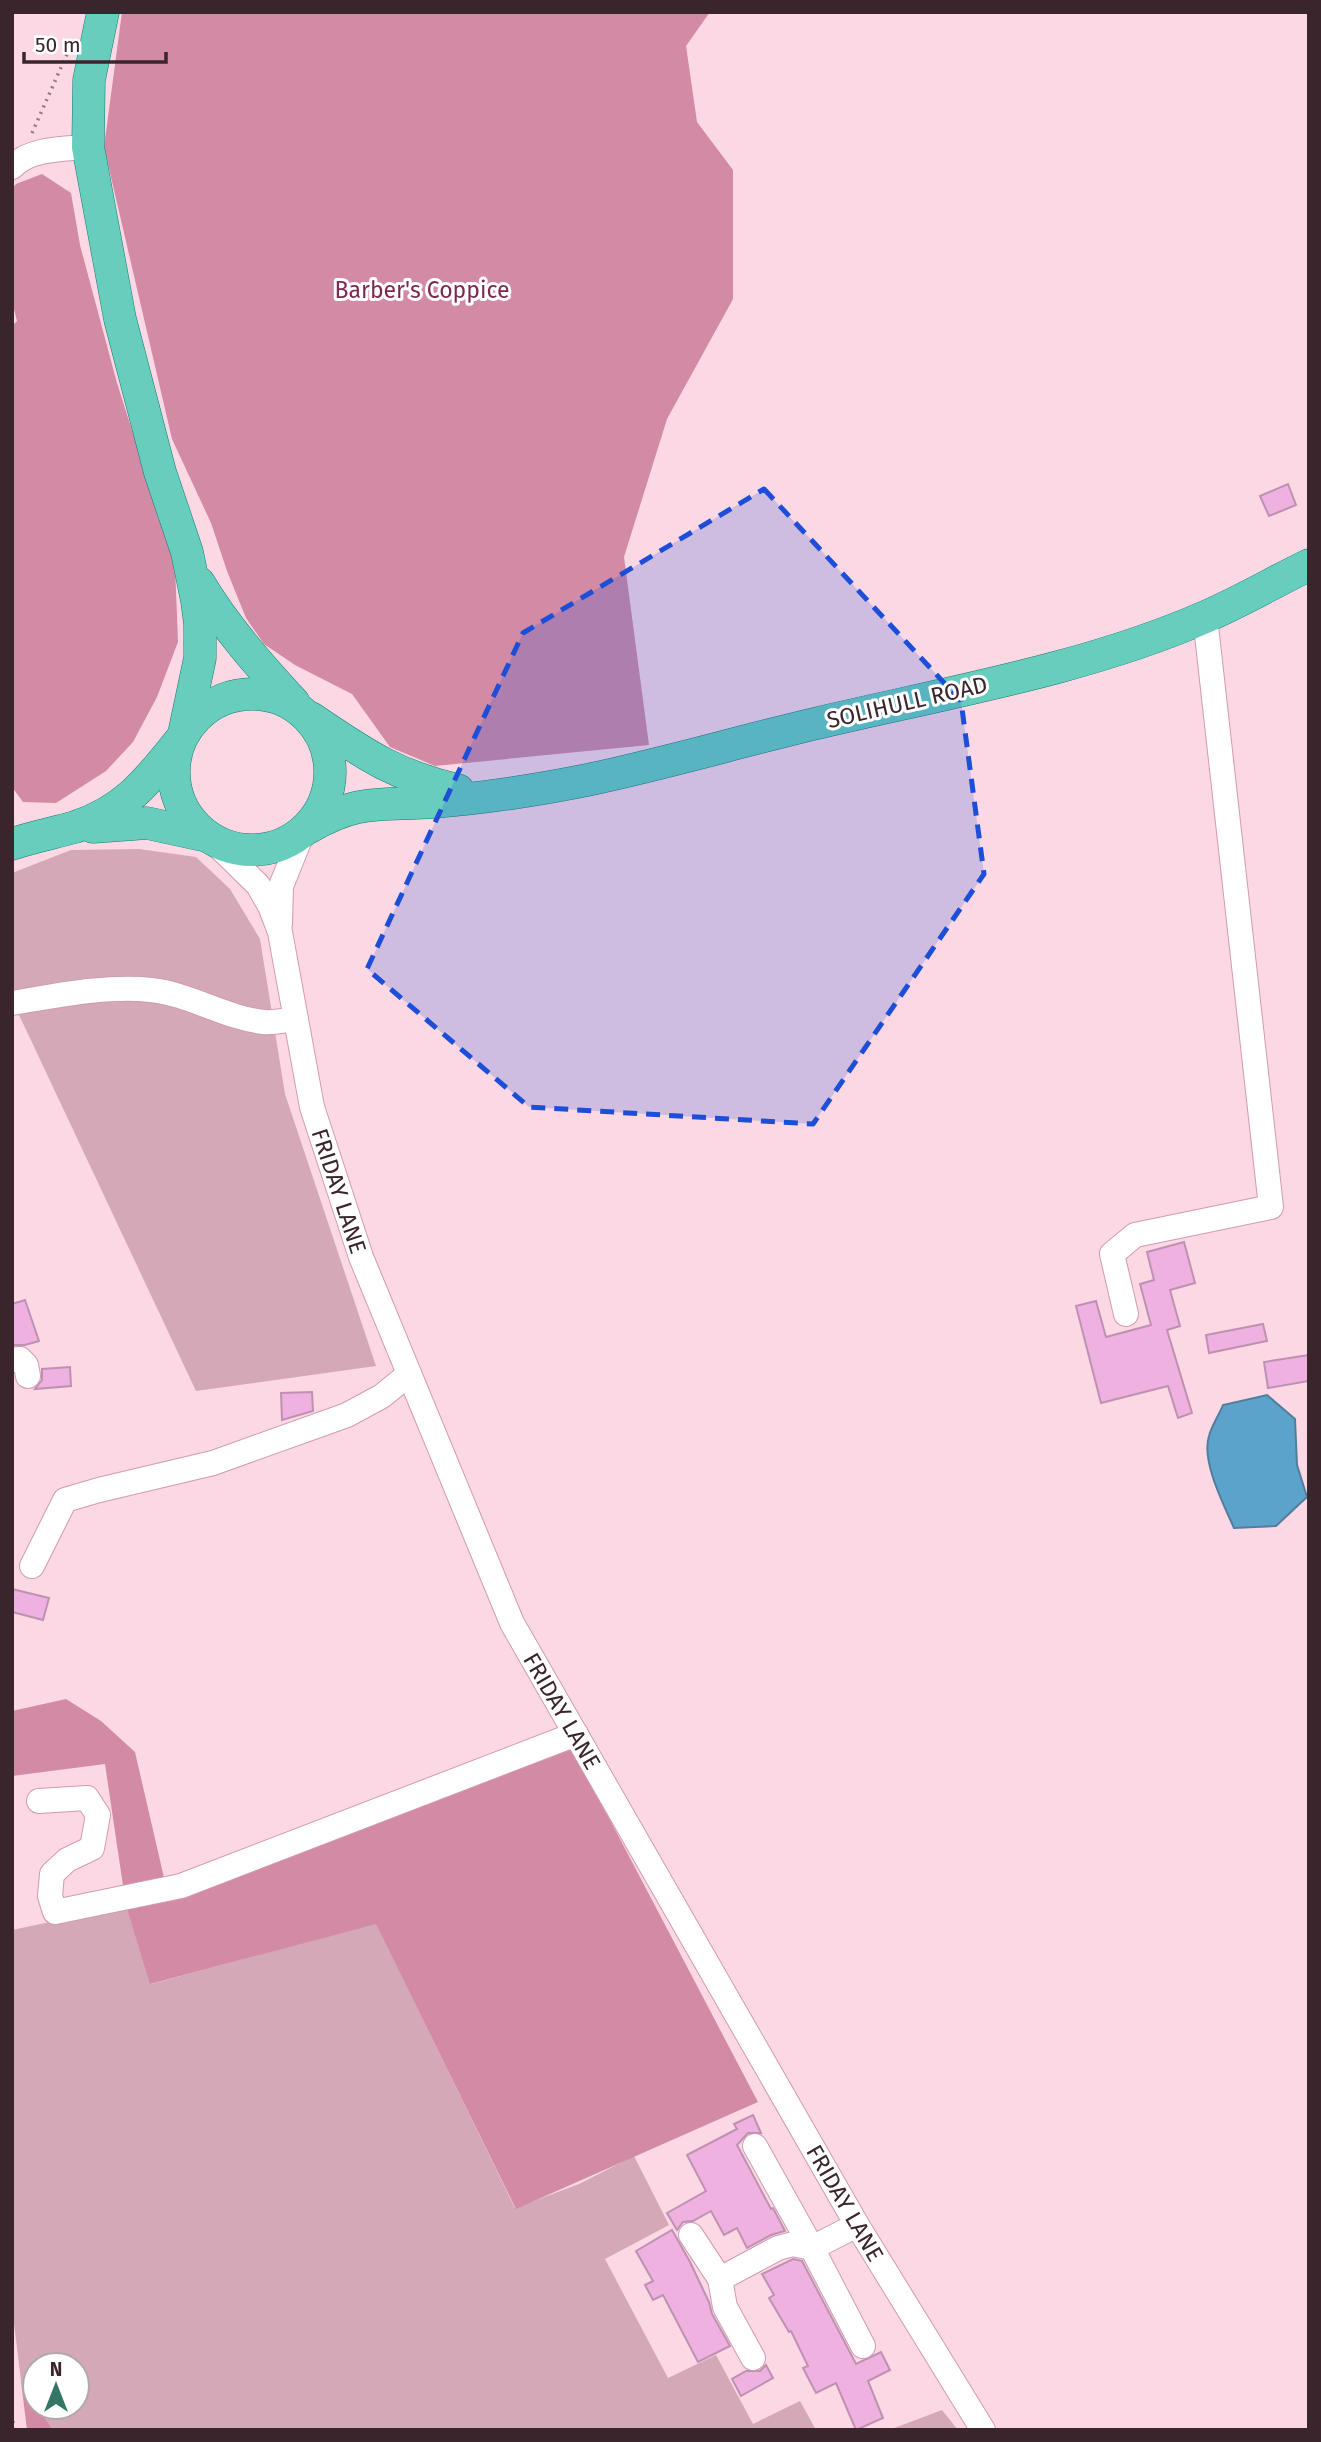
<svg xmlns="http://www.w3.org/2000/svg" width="1321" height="2442" font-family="'Fira Sans',sans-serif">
<rect width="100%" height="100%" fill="#fbd8e4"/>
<g fill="#d5a8b8">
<path d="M139 849 196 857 230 889 260 939 285 1094 376 1366 196 1391 12 1000V873L71 850Z"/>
<path d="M126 1906 151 1984 376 1923 515 2208 579 2184 634 2156 669 2225 605 2259 668 2378 716 2355 753 2424 800 2401 816 2430H53L38 2407H77V2365H35V2402L21 2381 12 2307V1930Z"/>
<path d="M942 2410 958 2430H889Z"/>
</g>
<g fill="#d28aa5">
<path d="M122 12H710L686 46 697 122 733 170V299L667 419 624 557 649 745 435 766 390 747 352 694 295 665 264 644 246 618 227 571 211 523 172 439 104 147Z"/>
<path d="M42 174 71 193 80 245 117 383 175 566 178 642 157 697 133 742 106 771 56 803 23 802 12 787V326L17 321 12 301V189L16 184Z"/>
<path d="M66 1699 101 1721 135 1752 165 1882 560 1731 610 1820 758 2102 516 2209 376 1924 150 1984 126 1906 105 1764 12 1776V1711Z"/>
<path d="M21 2381 35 2402V2407H38L53 2430H27Z"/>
</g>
<path fill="#5ca3cc" stroke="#527d9c" stroke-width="2" d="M1267 1395 1295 1419 1297 1465 1307 1497 1276 1526 1234 1528C1224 1505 1201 1461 1209 1436 1212 1425 1219 1415 1223 1405Z"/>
<g fill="#efb1e0" stroke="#be91b3" stroke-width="2">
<path d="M1288 484 1296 505 1269 516 1260 496Z"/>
<path d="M1184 1242 1195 1283 1170 1290 1180 1326 1167 1330 1192 1413 1178 1418 1168 1386 1101 1403 1076 1306 1096 1301 1106 1337 1151 1325 1140 1284 1154 1280 1147 1252Z"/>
<path d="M25 1300 39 1341 25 1345H12V1304Z"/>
<path d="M1263 1324 1267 1341 1209 1353 1206 1335Z"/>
<path d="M1309 1355V1381L1268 1388 1264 1362Z"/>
<path d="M70 1367 71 1386 35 1389 42 1380V1369Z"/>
<path d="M312 1392 313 1411 282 1420 281 1393Z"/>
<path d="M12 1589 49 1598 43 1620 12 1612Z"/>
<path d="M753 2115 761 2133H748L737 2145 771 2209 773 2208 785 2231 771 2235 747 2248 737 2228 724 2235 711 2211 693 2221 683 2222 677 2230 667 2213 706 2191 687 2155 737 2129 734 2124Z"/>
<path d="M672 2230 690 2262 709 2302 712 2314 730 2346 698 2362 663 2295 653 2300 645 2285 653 2281 636 2251Z"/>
<path d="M793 2259 802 2261 856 2364 881 2352 890 2370 868 2381 883 2418 856 2430 836 2383 816 2393 803 2368 808 2366 791 2331 789 2332 769 2298 774 2295 762 2274Z"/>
<path d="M766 2365 773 2378 741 2396 732 2379 746 2371H760Z"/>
</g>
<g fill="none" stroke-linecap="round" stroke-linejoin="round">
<g stroke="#d29baf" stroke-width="26">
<g id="minor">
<path d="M12 167C30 148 64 149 88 147"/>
<path d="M213 841 258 885 270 906 280 932 312 1107 361 1257 512 1623 857 2225 983 2430"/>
<path d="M280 924 281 886 302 834"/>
<path d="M12 1003C55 996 107 985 151 990 190 994 225 1018 264 1022 274 1023 286 1020 296 1019"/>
<path d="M1126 1314 1112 1254 1135 1235 1271 1207 1205 617"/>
<path d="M12 1360 20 1359 26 1365 28 1376"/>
<path d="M32 1566 65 1500 99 1490 213 1463 347 1415 382 1396 409 1374"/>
<path d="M39 1801 87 1798 98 1815 92 1848 67 1860 52 1874 50 1896 55 1912 181 1886 576 1734"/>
<path d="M755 2146 812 2248 863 2346"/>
<path d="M691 2235 720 2279 725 2307 753 2358"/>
<path d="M720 2279 778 2248 793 2244 812 2248 857 2225"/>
</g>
</g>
<g stroke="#157c6d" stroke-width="33">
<g id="major">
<path d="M103 12 89 80 88 147 120 319 160 472 187 552 197 601 200 624V658L185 729"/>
<path d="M199 583C226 628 259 665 294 703"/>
<circle cx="252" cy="772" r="78"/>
<path d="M311 718C363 753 395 776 458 790"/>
<path d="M93 827 147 823 202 835"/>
<path d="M308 828C359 798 380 806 435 802 486 798 537 790 587 780 664 764 741 741 818 723 945 693 1086 669 1205 617 1240 602 1274 582 1309 565"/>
<path d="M12 844C32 837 54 833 75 827 124 811 147 782 178 743"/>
</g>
</g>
<g stroke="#947882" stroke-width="3.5" stroke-dasharray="2 5" stroke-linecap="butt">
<path d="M32 133 67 54"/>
<path d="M12 2414 14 2430"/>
</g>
<use href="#minor" stroke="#fff" stroke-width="24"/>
<use href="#major" stroke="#67cdbc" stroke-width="32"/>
</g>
<path fill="#1d4ed8" fill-opacity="0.2" stroke="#1d4ed8" stroke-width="5" stroke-dasharray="14 9" stroke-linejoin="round" d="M764 489 961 701 984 874 813 1124 529 1107 367 969 523 633Z"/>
<g text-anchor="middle" stroke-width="6" stroke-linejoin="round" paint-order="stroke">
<g font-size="23" fill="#7d284f" stroke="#fff">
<text x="422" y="298">Barber's Coppice</text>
</g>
<g font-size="23" fill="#3a252d" stroke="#fff">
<text transform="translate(907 702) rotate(-13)" y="8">SOLIHULL ROAD</text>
<text transform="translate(339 1191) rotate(72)" y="8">FRIDAY LANE</text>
<text transform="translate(562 1711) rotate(60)" y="8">FRIDAY LANE</text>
<text transform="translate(845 2203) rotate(60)" y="8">FRIDAY LANE</text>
</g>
</g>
<rect width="1321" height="2442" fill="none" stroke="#3a252d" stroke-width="28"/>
<g transform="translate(56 2386)"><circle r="33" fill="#ffffff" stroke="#b0a8ab" stroke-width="2"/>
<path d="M0-5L12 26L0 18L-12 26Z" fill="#347566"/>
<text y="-10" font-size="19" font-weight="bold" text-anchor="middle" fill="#3a252d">N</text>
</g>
<path d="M24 52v10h142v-10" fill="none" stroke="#3a252d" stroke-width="3.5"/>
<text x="35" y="52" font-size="21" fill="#3a252d" stroke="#ffffff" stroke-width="5" paint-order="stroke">50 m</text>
</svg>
